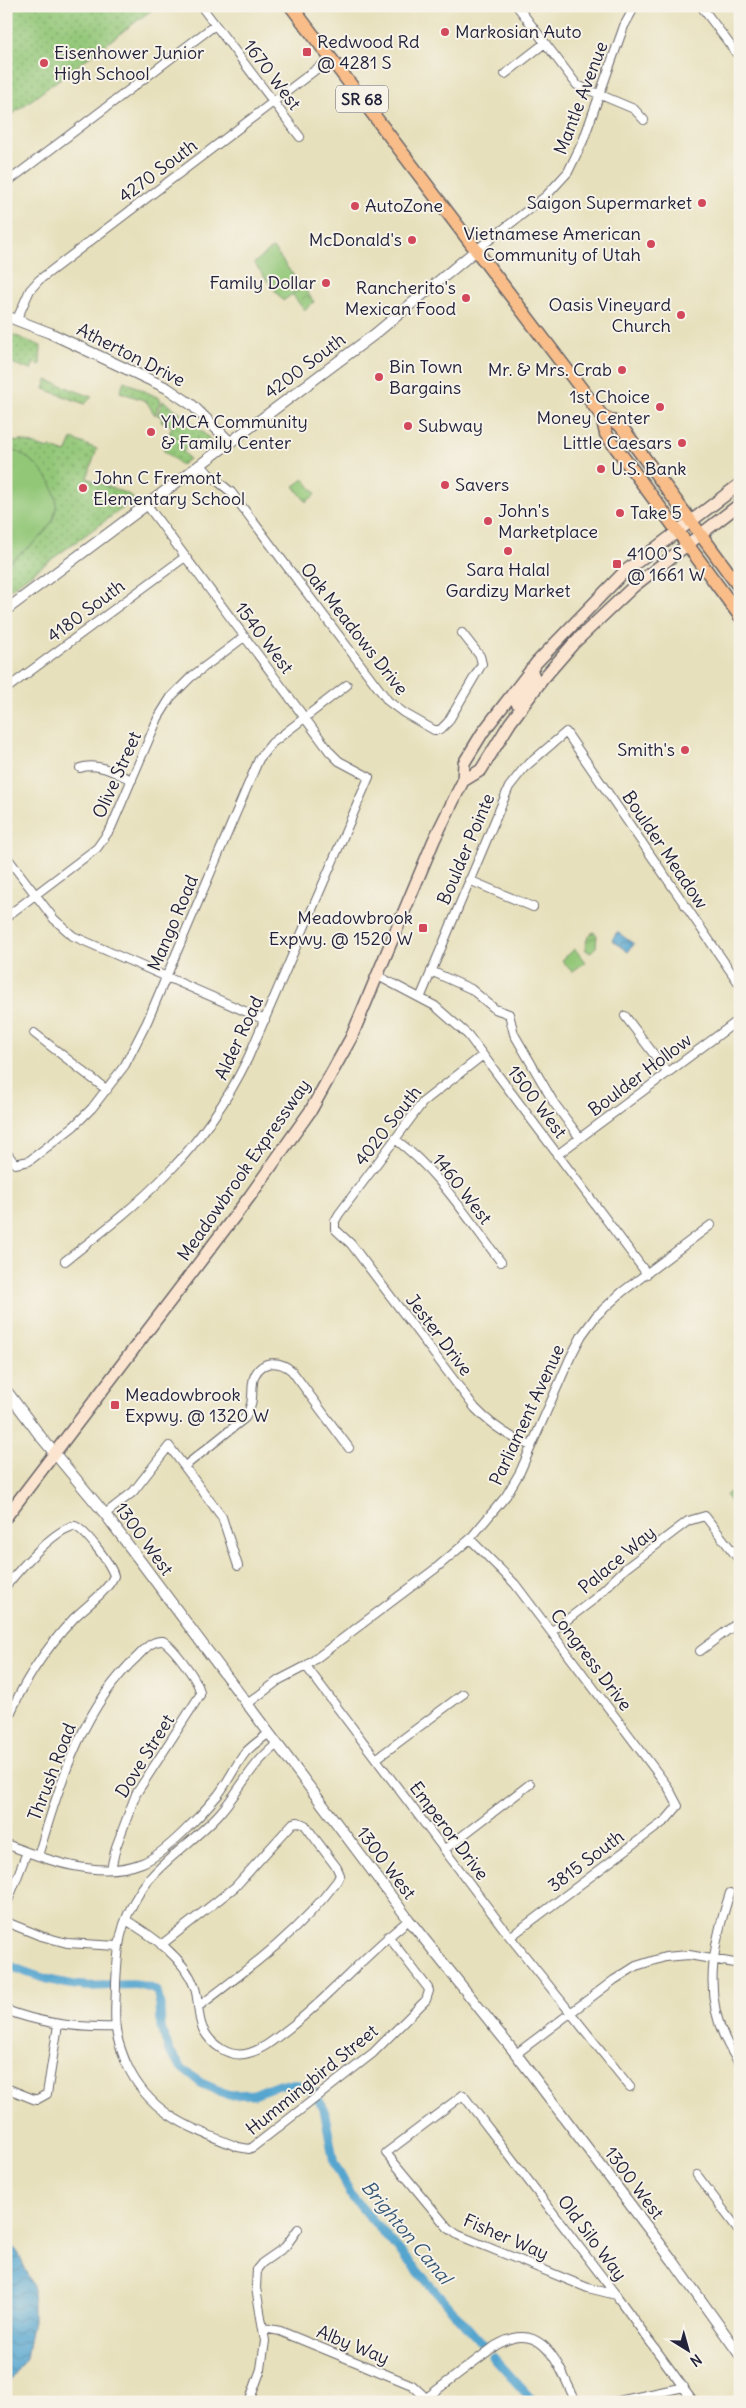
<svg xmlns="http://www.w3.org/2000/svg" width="746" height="2408" font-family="Delius,sans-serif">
	<defs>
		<pattern id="grass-dots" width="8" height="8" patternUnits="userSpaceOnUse" patternTransform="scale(1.25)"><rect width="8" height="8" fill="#93c778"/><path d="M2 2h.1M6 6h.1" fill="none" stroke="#78a164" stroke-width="1.8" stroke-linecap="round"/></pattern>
		<pattern id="park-crowns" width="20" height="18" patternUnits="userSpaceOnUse" patternTransform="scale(1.25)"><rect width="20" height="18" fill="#93c778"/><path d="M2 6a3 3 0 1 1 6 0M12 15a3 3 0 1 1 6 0" fill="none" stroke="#78a164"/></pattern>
		<pattern id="water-waves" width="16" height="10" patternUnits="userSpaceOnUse" patternTransform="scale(1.25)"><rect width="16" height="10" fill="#54a5cf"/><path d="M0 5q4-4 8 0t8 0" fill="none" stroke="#4586a9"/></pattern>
	</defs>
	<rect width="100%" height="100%" fill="#f7f3e8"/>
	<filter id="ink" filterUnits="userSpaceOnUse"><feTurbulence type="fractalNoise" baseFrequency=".02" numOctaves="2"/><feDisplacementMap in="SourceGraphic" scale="10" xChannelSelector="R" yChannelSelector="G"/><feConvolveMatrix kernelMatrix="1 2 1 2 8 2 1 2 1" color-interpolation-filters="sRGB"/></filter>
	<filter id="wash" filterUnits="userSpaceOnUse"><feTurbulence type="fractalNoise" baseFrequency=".0096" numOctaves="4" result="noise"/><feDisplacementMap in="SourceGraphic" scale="20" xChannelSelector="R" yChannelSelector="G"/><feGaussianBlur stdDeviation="1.12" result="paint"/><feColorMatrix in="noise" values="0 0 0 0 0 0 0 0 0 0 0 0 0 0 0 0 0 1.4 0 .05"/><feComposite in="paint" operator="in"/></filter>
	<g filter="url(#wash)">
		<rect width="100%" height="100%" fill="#e7e0bc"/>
		<path fill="url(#grass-dots)" stroke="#5a745a" d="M6,6H157L6,119Z
			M6,332L41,346L40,365L34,363L31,370L6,361Z
			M47,380L92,397L85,404L44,389Z
			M124,381L161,399L155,415L146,401L120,392Z
			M163,401L184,415L210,439V443L197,452L191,445L183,451L189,459L181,465L163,450L172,426L161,421L162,417L157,415Z
			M6,438L17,442L20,440L48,449L50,447L66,453L72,439L97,449L87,478L130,495L134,500L6,592Z"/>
		<path fill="url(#park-crowns)" stroke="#5a745a" d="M303,286L314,302L304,310L292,294Z
			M304,479L316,494L306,502L294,486Z
			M594,932L597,935L596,947L590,953L586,950C585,943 587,935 594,932Z
			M735,1488L740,1494V1513L726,1495Z"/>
		<path fill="#93c778" stroke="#5a745a" d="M273,248L302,287L283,301L254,263Z
			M6,447C38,458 73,495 47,529C37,543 19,554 6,564Z
			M575,949L585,962L572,972L562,960Z"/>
		<path fill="url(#water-waves)" stroke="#3b6485" d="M617,932L634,944L628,952L612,940Z
			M6,2240L17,2251L33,2285V2320L26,2358L6,2386Z"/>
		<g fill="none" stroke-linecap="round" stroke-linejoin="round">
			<path stroke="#54a5cf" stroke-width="9" d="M6,1964C31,1975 57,1984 84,1986C109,1988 133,1979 157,1991L160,2004L161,2027L169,2051L182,2068L201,2083L229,2095L254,2094L279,2084L299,2085L314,2092L324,2109L334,2163L353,2198L484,2346
				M493,2357L534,2402"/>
		</g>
	</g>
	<g filter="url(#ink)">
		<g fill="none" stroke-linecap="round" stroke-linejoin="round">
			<g stroke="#676468" stroke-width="10">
				<path id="minor" d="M201,6L300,137
					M517,6L577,85L634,109L644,120
					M701,6L740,58
					M505,74L545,43
					M6,183L215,25
					M475,251L546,196L568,172L583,141L624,26L635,6
					M17,319L30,290L39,280L331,58
					M201,465L210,475L231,492L388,701L404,713L434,730H440L448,722L482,664L480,656L462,633
					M6,689L185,557
					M80,768C98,762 115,773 132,780
					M6,856L54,919L73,936L265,1020
					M469,880L533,907
					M6,917L97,848L111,828L158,718L171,697L191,677L244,637
					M431,971L471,989L495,1009L509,1014L514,1034L554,1103L580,1138
					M378,976L435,1006L468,1035L647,1274
					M421,996L509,787L524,768L566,732L740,985
					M625,1016L668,1073
					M34,1033L107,1090
					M483,1055L423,1102L339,1214L335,1221V1229L351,1244L475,1408C491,1425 509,1437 531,1446
					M395,1139C439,1172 468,1219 501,1262
					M6,1152L15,1164L29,1161L74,1126L92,1108L125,1065L147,1022L259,759L272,743L347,685
					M557,1155L740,1019
					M65,1261C145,1199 203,1151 248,1058L369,777L339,761L330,752L147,505
					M185,1466L245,1418C257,1399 249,1389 255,1375C263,1359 281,1361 292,1371L349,1448
					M105,1514L133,1492L169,1446L222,1517L238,1566
					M470,1539L515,1584L668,1787L678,1806L666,1820L510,1937
					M6,1586C19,1570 55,1528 75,1526C86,1531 111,1564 114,1576C106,1593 87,1605 74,1618C46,1648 21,1685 6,1724
					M551,1632L593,1600L626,1568L688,1521L705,1516L740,1561
					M700,1651L740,1621
					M306,1666L510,1937L630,2087
					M246,1705L279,1680L306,1666L435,1569L470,1539L506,1496L520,1472L570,1358L582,1335L596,1316L622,1292L711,1225
					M276,1745C250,1765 241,1790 219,1814C196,1840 158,1863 141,1890C119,1924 118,1945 116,1983C116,1998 114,2014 116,2029C117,2041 122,2053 127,2065C150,2115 191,2128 238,2147L249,2149L253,2147L373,2053L426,2000L429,1991L428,1988L388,1936
					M376,1759L463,1694
					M6,1844C46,1860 99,1880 142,1863C164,1855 203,1813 218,1795C228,1782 235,1766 245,1753C251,1746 260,1740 268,1734
					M445,1849L530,1784
					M38,1856C60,1785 81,1708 138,1656C145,1649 152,1640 163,1641C173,1647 202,1684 200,1695L136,1794L116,1847L111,1869
					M730,1893C710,1953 700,2009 740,2064
					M6,1906L27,1852
					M126,1920C152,1936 184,1957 195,1988C199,2001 197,2016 203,2029C211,2045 230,2059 249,2053C264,2049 276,2038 288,2029C332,1995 365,1954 409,1920
					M6,1922L41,1936L67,1943L117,1946
					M161,1945L235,1887L293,1823L298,1822L305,1825L337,1868L340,1875L337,1881C299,1932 248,1969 198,2007
					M6,2010C42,2024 77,2028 115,2027
					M516,2054L614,1980L636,1966L665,1957L689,1955L740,1964
					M6,2088L36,2100L47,2094L58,2025
					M697,2175L740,2232
					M616,2295L588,2288L458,2235L448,2228L386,2153L463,2095L616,2295L694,2402
					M264,2328L280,2331L412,2385L426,2398
					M249,2402L261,2369L265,2341L256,2288L257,2269L262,2263L285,2247L298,2229
					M421,2402L495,2346C544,2316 559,2367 576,2402
					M614,2402L684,2387"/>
			</g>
			<g stroke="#676468" stroke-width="12">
				<path id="tertiary" d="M6,316L50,333L167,388L192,405L230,442
					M6,610L375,334L475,251
					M6,1390L41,1437L105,1514L409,1920L516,2054L673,2261L740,2355"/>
			</g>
			<g stroke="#676468" stroke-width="14">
				<path id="secondary" d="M517,703L534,677L531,669
					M463,781L481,770L510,723L542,680L574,643L634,586L740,504
					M6,1517L250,1196L311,1110L351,1038L434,840L463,781L464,763L483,732L537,662L624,572L740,484"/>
			</g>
			<g stroke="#676468" stroke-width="15">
				<path id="primary" d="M291,6L602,416L606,434L740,616
					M602,416L620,425L740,588"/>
			</g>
			<use href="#minor" stroke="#fff" stroke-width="8"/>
			<use href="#tertiary" stroke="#fff" stroke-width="10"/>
			<use href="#secondary" stroke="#fce5d0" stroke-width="11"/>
			<use href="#primary" stroke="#f8bd89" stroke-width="12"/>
		</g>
	</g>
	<g fill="#d1495b" stroke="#f7f3e8" stroke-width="2">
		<circle cx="445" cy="32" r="5"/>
		<rect x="302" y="47" width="10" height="10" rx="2.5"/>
		<circle cx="44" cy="63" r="5"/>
		<circle cx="702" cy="203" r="5"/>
		<circle cx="355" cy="206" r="5"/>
		<circle cx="412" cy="240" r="5"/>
		<circle cx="651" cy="244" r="5"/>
		<circle cx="326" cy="283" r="5"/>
		<circle cx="466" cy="298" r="5"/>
		<circle cx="681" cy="315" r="5"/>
		<circle cx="622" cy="370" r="5"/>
		<circle cx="379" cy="377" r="5"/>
		<circle cx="660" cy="407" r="5"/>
		<circle cx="408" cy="426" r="5"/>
		<circle cx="151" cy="432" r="5"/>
		<circle cx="682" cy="443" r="5"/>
		<circle cx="601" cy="469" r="5"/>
		<circle cx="445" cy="485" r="5"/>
		<circle cx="83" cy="488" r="5"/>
		<circle cx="620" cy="513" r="5"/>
		<circle cx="488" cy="521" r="5"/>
		<circle cx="508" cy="551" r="5"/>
		<rect x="612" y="559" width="10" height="10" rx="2.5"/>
		<circle cx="685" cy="750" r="5"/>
		<rect x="418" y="923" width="10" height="10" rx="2.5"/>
		<rect x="110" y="1400" width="10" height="10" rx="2.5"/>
	</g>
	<g text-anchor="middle" stroke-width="4" stroke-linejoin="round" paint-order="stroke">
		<rect fill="#f7f3e8" stroke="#62616f" stroke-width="1" x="336" y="85.5" width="52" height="27" rx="4"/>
		<g font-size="16" font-weight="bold" fill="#22223b">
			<text x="362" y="105">SR 68</text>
		</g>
		<g font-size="18" fill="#22223b" stroke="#f7f3e8" text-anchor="start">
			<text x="455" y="38">Markosian Auto</text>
			<text x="317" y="48">Redwood Rd<tspan x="317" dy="21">@ 4281 S</tspan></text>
			<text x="54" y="59">Eisenhower Junior<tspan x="54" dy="21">High School</tspan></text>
			<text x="692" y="209" text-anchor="end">Saigon Supermarket</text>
			<text x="365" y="212">AutoZone</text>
			<text x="641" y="240" text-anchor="end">Vietnamese American<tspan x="641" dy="21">Community of Utah</tspan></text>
			<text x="402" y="246" text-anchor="end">McDonald's</text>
			<text x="316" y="289" text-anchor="end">Family Dollar</text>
			<text x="456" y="294" text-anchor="end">Rancherito's<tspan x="456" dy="21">Mexican Food</tspan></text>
			<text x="671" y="311" text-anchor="end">Oasis Vineyard<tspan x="671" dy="21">Church</tspan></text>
			<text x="389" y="373">Bin Town<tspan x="389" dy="21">Bargains</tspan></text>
			<text x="612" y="376" text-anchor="end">Mr. &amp; Mrs. Crab</text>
			<text x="650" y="403" text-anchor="end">1st Choice<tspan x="650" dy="21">Money Center</tspan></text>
			<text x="161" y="428">YMCA Community<tspan x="161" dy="21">&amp; Family Center</tspan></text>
			<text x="418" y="432">Subway</text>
			<text x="672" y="449" text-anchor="end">Little Caesars</text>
			<text x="611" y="475">U.S. Bank</text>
			<text x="93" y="484">John C Fremont<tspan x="93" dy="21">Elementary School</tspan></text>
			<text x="455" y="491">Savers</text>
			<text x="498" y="517">John's<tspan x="498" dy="21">Marketplace</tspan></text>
			<text x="630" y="519">Take 5</text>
			<text x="627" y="560">4100 S<tspan x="627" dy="21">@ 1661 W</tspan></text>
			<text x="508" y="576" text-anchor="middle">Sara Halal<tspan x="508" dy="21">Gardizy Market</tspan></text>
			<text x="675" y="756" text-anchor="end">Smith's</text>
			<text x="413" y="924" text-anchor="end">Meadowbrook<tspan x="413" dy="21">Expwy. @ 1520 W</tspan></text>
			<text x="125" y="1401">Meadowbrook<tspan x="125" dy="21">Expwy. @ 1320 W</tspan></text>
		</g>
		<g font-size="18" fill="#22223b" stroke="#f7f3e8">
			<text transform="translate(272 75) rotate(53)" y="6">1670 West</text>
			<text transform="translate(581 98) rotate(-69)" y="6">Mantle Avenue</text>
			<text transform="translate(158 171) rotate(-37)" y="6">4270 South</text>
			<text transform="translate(131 355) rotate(27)" y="6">Atherton Drive</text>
			<text transform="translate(305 366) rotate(-37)" y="6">4200 South</text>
			<text transform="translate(86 611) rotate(-37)" y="6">4180 South</text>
			<text transform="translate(354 629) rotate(52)" y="6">Oak Meadows Drive</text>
			<text transform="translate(264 638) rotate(53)" y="6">1540 West</text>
			<text transform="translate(117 775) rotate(-66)" y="6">Olive Street</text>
			<text transform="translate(466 849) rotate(-67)" y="6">Boulder Pointe</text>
			<text transform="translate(665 850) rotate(56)" y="6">Boulder Meadow</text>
			<text transform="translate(173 923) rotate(-67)" y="6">Mango Road</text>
			<text transform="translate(239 1038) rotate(-65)" y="6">Alder Road</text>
			<text transform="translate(640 1075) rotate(-37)" y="6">Boulder Hollow</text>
			<text transform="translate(537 1102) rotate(53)" y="6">1500 West</text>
			<text transform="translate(388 1126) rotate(-52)" y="6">4020 South</text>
			<text transform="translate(244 1170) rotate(-55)" y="6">Meadowbrook Expressway</text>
			<text transform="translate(462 1189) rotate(52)" y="6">1460 West</text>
			<text transform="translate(439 1335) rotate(53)" y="6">Jester Drive</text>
			<text transform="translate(527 1415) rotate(-65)" y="6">Parliament Avenue</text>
			<text transform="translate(144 1539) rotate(54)" y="6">1300 West</text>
			<text transform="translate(617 1560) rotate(-40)" y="6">Palace Way</text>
			<text transform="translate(591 1660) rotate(53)" y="6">Congress Drive</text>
			<text transform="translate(145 1756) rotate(-58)" y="6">Dove Street</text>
			<text transform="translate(52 1772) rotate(-69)" y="6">Thrush Road</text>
			<text transform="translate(449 1831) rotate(53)" y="6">Emperor Drive</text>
			<text transform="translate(586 1861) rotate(-37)" y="6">3815 South</text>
			<text transform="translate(386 1863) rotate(53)" y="6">1300 West</text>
			<text transform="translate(312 2080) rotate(-39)" y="6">Hummingbird Street</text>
			<text transform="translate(634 2183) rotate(53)" y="6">1300 West</text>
			<text transform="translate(506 2237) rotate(23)" y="6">Fisher Way</text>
			<text transform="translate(592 2238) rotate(53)" y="6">Old Silo Way</text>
			<text transform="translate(353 2345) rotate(22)" y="6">Alby Way</text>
		</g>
		<g font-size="19" font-style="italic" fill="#365676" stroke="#f7f3e8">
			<text transform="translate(407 2232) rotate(50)" y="7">Brighton Canal</text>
		</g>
	</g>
	<rect width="746" height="2408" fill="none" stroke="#f7f3e8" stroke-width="25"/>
	<g transform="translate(688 2350) rotate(143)" stroke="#f7f3e8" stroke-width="4" paint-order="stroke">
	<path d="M0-4L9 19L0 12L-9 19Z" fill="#22223b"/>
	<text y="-8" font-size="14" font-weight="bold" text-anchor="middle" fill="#22223b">N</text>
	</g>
</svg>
